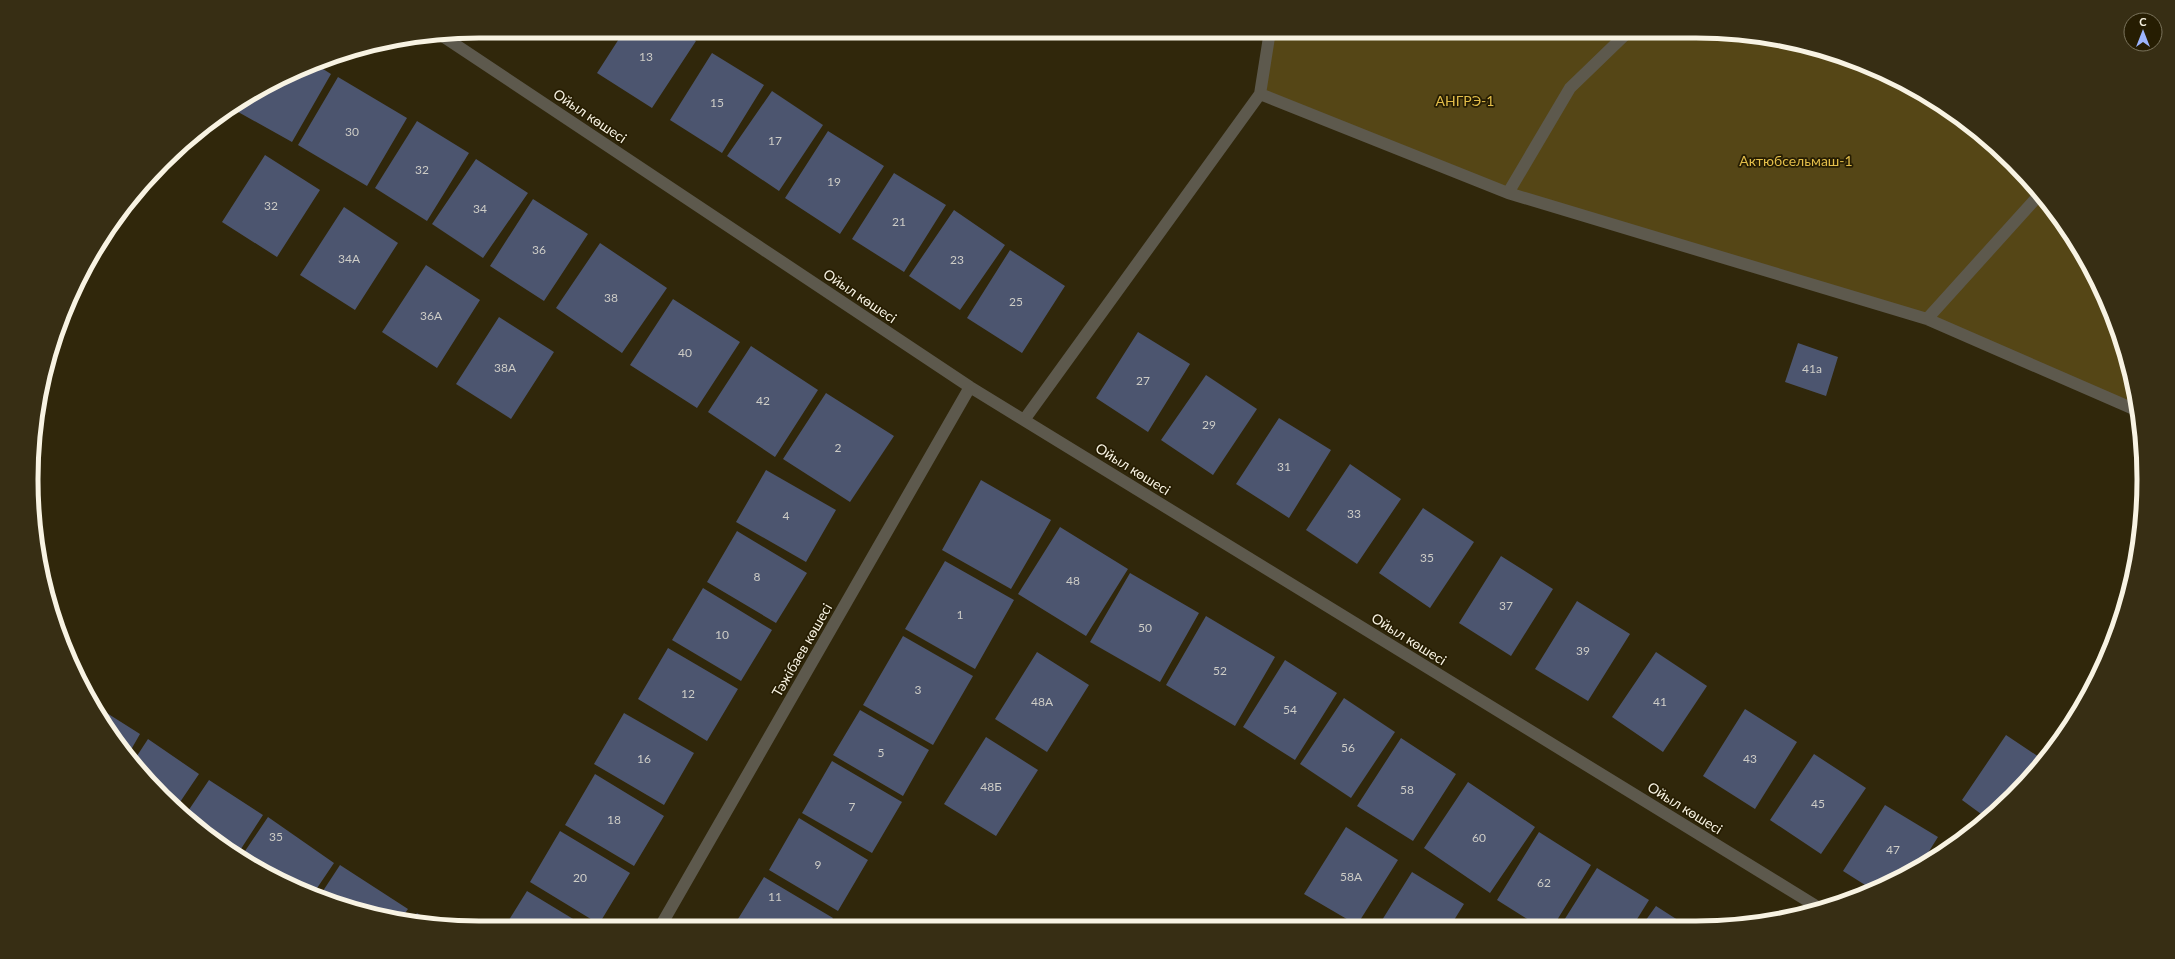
<svg xmlns="http://www.w3.org/2000/svg" width="2175" height="959" font-family="Lato,sans-serif">
	<rect width="100%" height="100%" fill="#30270b"/>
	<path fill="#554616" d="M1270,31H1696L1783,40L1840,55L1920,91L1991,142L2051,207L2098,281L2129,364L2137,411L1902,311L1508,193L1260,94Z"/>
	<path fill="#4c556f" d="M624,31H681L696,41L652,108L597,73Z
		M712,53L764,85L722,153L670,120Z
		M315,64L331,74L292,142L231,108L255,91Z
		M338,77L407,118L367,186L298,145Z
		M772,91L823,125L779,191L727,156Z
		M417,121L469,153L427,221L375,188Z
		M828,131L884,166L840,234L785,198Z
		M265,155L320,190L277,257L222,222Z
		M476,159L528,193L483,258L432,224Z
		M894,173L946,205L904,272L852,239Z
		M533,199L588,234L544,301L490,266Z
		M344,207L398,243L355,310L300,275Z
		M954,210L1005,245L960,310L909,276Z
		M600,243L667,288L622,353L556,308Z
		M1010,250L1065,286L1022,353L967,318Z
		M426,265L480,300L437,368L382,332Z
		M673,299L740,342L697,408L630,365Z
		M499,317L554,352L511,419L456,384Z
		M1138,332L1190,364L1148,432L1096,398Z
		M1798,343L1838,357L1826,396L1785,382Z
		M751,346L818,390L775,457L708,412Z
		M1206,375L1257,409L1213,475L1161,440Z
		M826,393L894,436L850,502L783,459Z
		M1279,418L1331,450L1289,518L1236,484Z
		M1350,464L1401,499L1357,564L1306,530Z
		M766,470L836,510L806,562L736,522Z
		M981,480L1051,520L1011,589L942,550Z
		M1423,508L1474,542L1430,608L1379,573Z
		M1060,527L1128,569L1086,636L1018,594Z
		M737,531L807,573L776,623L707,582Z
		M1501,556L1553,589L1511,656L1459,623Z
		M945,561L1014,600L975,669L905,629Z
		M1130,573L1199,613L1160,682L1090,642Z
		M703,588L772,630L741,681L672,640Z
		M1577,601L1630,634L1588,701L1535,669Z
		M1206,616L1275,657L1235,726L1166,685Z
		M903,636L973,676L933,745L863,705Z
		M668,648L738,689L707,741L638,699Z
		M1037,652L1089,685L1047,752L995,719Z
		M1656,652L1707,686L1663,752L1612,717Z
		M1285,660L1337,693L1295,760L1243,727Z
		M1344,698L1395,732L1351,798L1300,764Z
		M91,703L140,734L128,755L91,704Z
		M1745,709L1797,742L1755,809L1703,776Z
		M860,710L929,750L903,796L833,755Z
		M624,713L694,753L664,805L594,764Z
		M2006,735L2042,759L1988,819L1962,800Z
		M986,737L1038,770L996,836L944,804Z
		M1401,738L1456,774L1413,841L1357,806Z
		M148,739L199,774L176,808L142,775L133,762Z
		M1814,754L1866,788L1821,854L1770,820Z
		M832,761L902,802L872,853L802,813Z
		M595,774L664,816L634,866L565,825Z
		M209,780L263,815L237,855L184,817Z
		M1468,782L1535,827L1490,893L1424,848Z
		M1885,805L1938,837L1921,864L1894,882L1873,890L1843,871Z
		M268,817L334,863L313,894L255,868L241,857Z
		M799,818L868,860L838,911L769,870Z
		M1346,827L1398,860L1357,925L1304,894Z
		M560,831L630,873L599,924L530,882Z
		M1539,832L1591,865L1554,925H1537L1497,900Z
		M340,865L408,909L400,920L335,904L319,897Z
		M1597,868L1649,900L1634,924L1561,925Z
		M1412,872L1464,904L1451,925H1379Z
		M764,877L833,918L828,927H733Z
		M527,891L588,928H504Z
		M1656,906L1684,924H1643Z
		M417,913L433,923L411,921Z"/>
	<g fill="none" stroke-linecap="round" stroke-linejoin="round">
		<path stroke="#5d594d" stroke-width="12" d="M1270,31L1260,94L1508,193L1570,88L1629,31
			M441,35L970,387L1821,909
			M1508,193L1927,319L2136,410
			M1927,319L2040,194
			M1024,420L1260,94
			M660,927L970,387"/>
	</g>
	<g text-anchor="middle" stroke-width="3.5" stroke-linejoin="round" paint-order="stroke">
		<g font-size="12" fill="#cdccc6">
			<text x="646" y="61">13</text>
			<text x="717" y="107">15</text>
			<text x="352" y="136">30</text>
			<text x="775" y="145">17</text>
			<text x="422" y="174">32</text>
			<text x="834" y="186">19</text>
			<text x="271" y="210">32</text>
			<text x="480" y="213">34</text>
			<text x="899" y="226">21</text>
			<text x="539" y="254">36</text>
			<text x="349" y="263">34А</text>
			<text x="957" y="264">23</text>
			<text x="611" y="302">38</text>
			<text x="1016" y="306">25</text>
			<text x="431" y="320">36А</text>
			<text x="685" y="357">40</text>
			<text x="505" y="372">38А</text>
			<text x="1812" y="373">41а</text>
			<text x="1143" y="385">27</text>
			<text x="763" y="405">42</text>
			<text x="1209" y="429">29</text>
			<text x="838" y="452">2</text>
			<text x="1284" y="471">31</text>
			<text x="1354" y="518">33</text>
			<text x="786" y="520">4</text>
			<text x="1427" y="562">35</text>
			<text x="757" y="581">8</text>
			<text x="1073" y="585">48</text>
			<text x="1506" y="610">37</text>
			<text x="960" y="619">1</text>
			<text x="1145" y="632">50</text>
			<text x="722" y="639">10</text>
			<text x="1583" y="655">39</text>
			<text x="1220" y="675">52</text>
			<text x="918" y="694">3</text>
			<text x="688" y="698">12</text>
			<text x="1042" y="706">48А</text>
			<text x="1660" y="706">41</text>
			<text x="1290" y="714">54</text>
			<text x="1348" y="752">56</text>
			<text x="881" y="757">5</text>
			<text x="644" y="763">16</text>
			<text x="1750" y="763">43</text>
			<text x="991" y="791">48Б</text>
			<text x="1407" y="794">58</text>
			<text x="1818" y="808">45</text>
			<text x="852" y="811">7</text>
			<text x="614" y="824">18</text>
			<text x="276" y="841">35</text>
			<text x="1479" y="842">60</text>
			<text x="1893" y="854">47</text>
			<text x="818" y="869">9</text>
			<text x="1351" y="881">58А</text>
			<text x="580" y="882">20</text>
			<text x="1544" y="887">62</text>
			<text x="775" y="901">11</text>
		</g>
		<g font-size="14" fill="#e3be4a" stroke="#261d02">
			<text x="1465" y="106">АНГРЭ-1</text>
			<text x="1796" y="166">Актюбсельмаш-1</text>
		</g>
		<g font-size="14" fill="#f8f3e3" stroke="#261d02">
			<text transform="translate(590 116) rotate(34)" y="5">Ойыл көшесі</text>
			<text transform="translate(860 296) rotate(34)" y="5">Ойыл көшесі</text>
			<text transform="translate(1133 469) rotate(32)" y="5">Ойыл көшесі</text>
			<text transform="translate(1409 639) rotate(32)" y="5">Ойыл көшесі</text>
			<text transform="translate(802 650) rotate(-60)" y="5">Тәжібаев көшесі</text>
			<text transform="translate(1685 808) rotate(32)" y="5">Ойыл көшесі</text>
		</g>
	</g>
	<path d="M0 0H2175V959H0ZM479 38H1696A441 441 0 0 1 2137 479V480A441 441 0 0 1 1696 921H479A441 441 0 0 1 38 480V479A441 441 0 0 1 479 38Z" fill="#372e14" fill-rule="evenodd"/>
	<path fill="none" stroke="#f8f3e3" stroke-width="5" d="M479 38H1696A441 441 0 0 1 2137 479V480A441 441 0 0 1 1696 921H479A441 441 0 0 1 38 480V479A441 441 0 0 1 479 38Z"/>
	<g transform="translate(2143 32)"><circle r="19" fill="#261d02" stroke="#7a735c"/>
	<path d="M0-3L7 15L0 10L-7 15Z" fill="#9cb4fd"/>
	<text y="-6" font-size="11" font-weight="bold" text-anchor="middle" fill="#f8f3e3">С</text>
	</g>
</svg>
